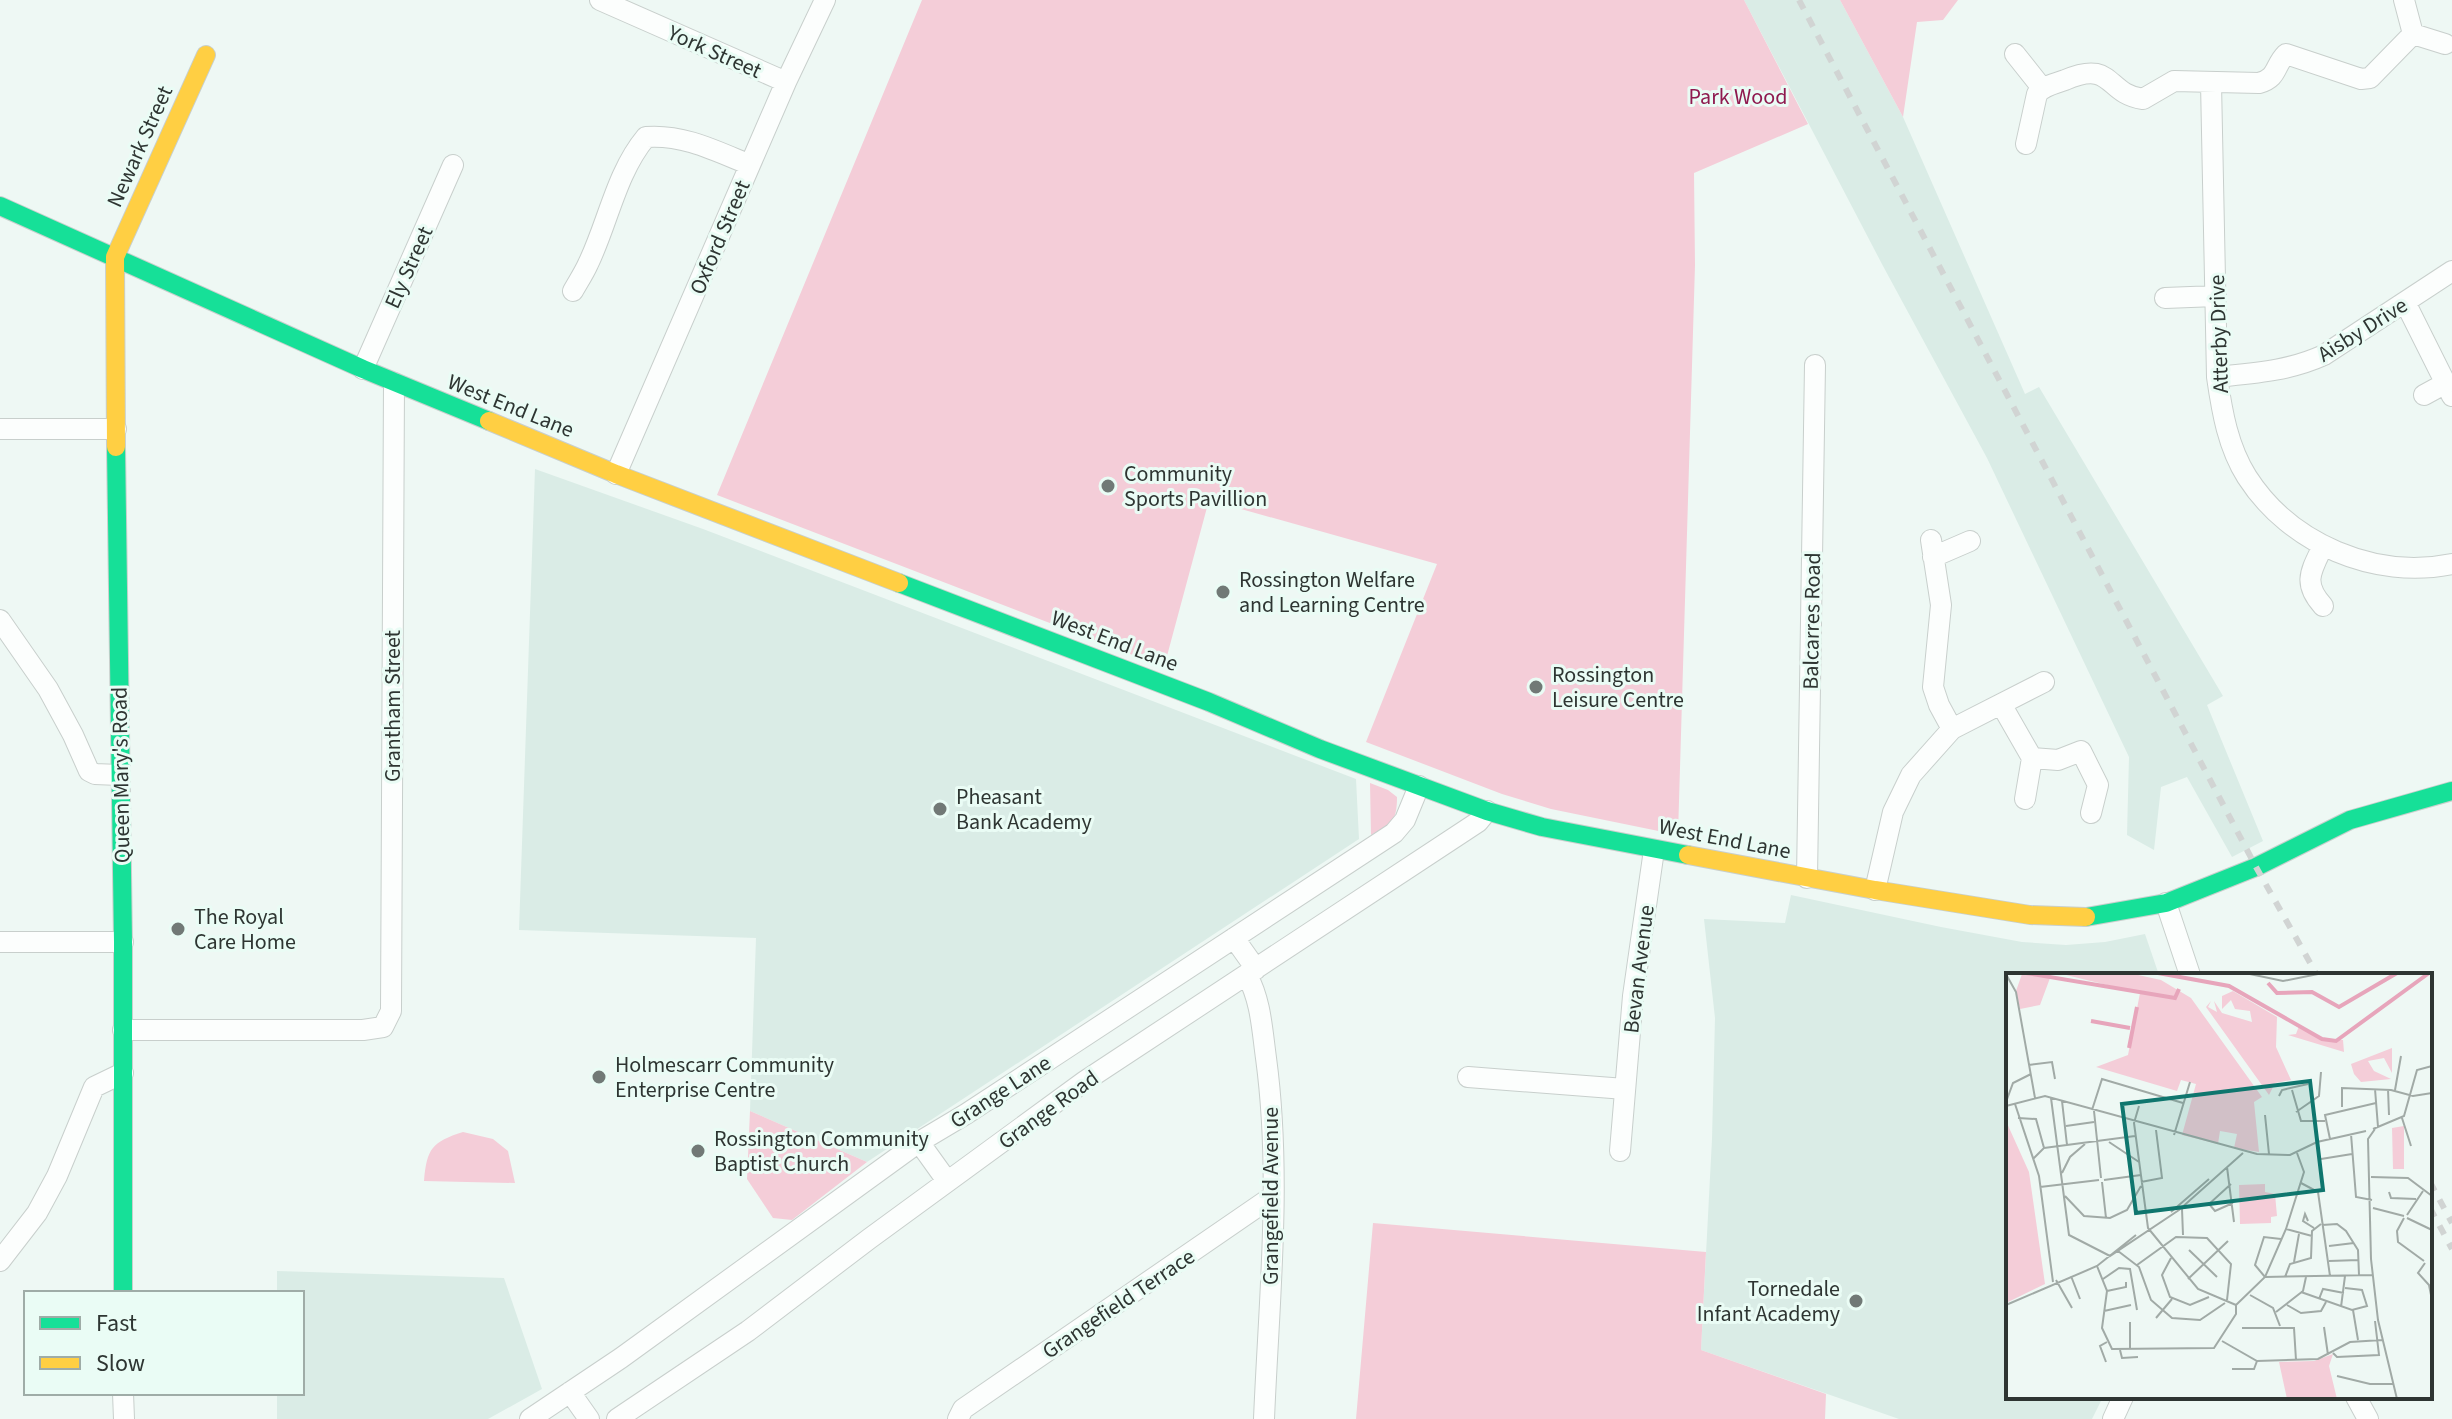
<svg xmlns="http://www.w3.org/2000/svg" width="2452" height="1419" font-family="'Source Sans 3',sans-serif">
	<rect width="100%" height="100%" fill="#eef8f4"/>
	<path fill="#daece6" d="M1744,0H1840L1903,117L2025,394L2039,387L2223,696L2207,705L2263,841L2232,857L2187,777L2161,787L2154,850L2127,835L2129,757L1987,458L1883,266Z
		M535,469L703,529L1356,779L1359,839L867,1162L750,1111L756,938L519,930Z
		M1791,895L1941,927L2022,942L2066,945L2105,942L2145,934L2159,975H2008V1397H2103L2092,1419H1899L1701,1350L1712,1139L1715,1018L1704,919L1785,923Z
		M277,1271L504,1278L542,1389L488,1419H277V1393H302V1293H277Z"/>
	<path fill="#f4cdd8" d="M922,0H1744L1808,124L1694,173L1695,265L1678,835L1551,809L1502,794L1366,742L1437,564L1209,500L1164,667L717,495Z
		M1840,0H1958L1943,20L1917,22L1903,117Z
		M1370,783L1388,790L1397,797C1397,822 1391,824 1371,835Z
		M750,1111L867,1162L792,1220L773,1218L747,1179Z
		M463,1132L493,1139L508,1151L515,1183L424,1181C427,1148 432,1142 463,1132Z
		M1373,1223L1706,1252L1701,1350L1826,1394L1825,1419H1356Z"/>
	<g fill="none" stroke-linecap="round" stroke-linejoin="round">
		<g stroke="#c8cfcc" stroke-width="22">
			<path id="street" d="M600,0L786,82
				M2404,0L2413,34L2445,44
				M2015,54L2042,88
				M2211,83L2217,377C2222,412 2228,447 2247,477C2290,544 2375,580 2452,564
				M2026,144L2037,94C2044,85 2055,84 2065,80C2114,59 2105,94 2143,99L2174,81L2259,83C2278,78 2274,66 2286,54L2361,79L2370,78L2413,34
				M573,291C578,282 584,273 588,264C608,223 616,173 646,137C683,134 716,151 750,165
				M2165,298L2216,296
				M2405,302L2452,396
				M363,369L453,165
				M2217,377C2255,373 2289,371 2324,355L2452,271
				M2424,395L2446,383
				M0,429H116
				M616,474L786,82L825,0
				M1931,540L1941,605L1933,687L1939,705L1952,729
				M2323,546C2311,571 2302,583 2323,606
				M1933,557L1970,541
				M0,620L48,689L73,735L89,771L95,774L119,775
				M2001,704L2032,758
				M2025,799L2032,758L2058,760L2081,751L2098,785L2091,813
				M1807,878L1815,365
				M1875,890L1893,812L1911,775L1952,729L2044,682
				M2166,903L2190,975
				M1234,938L1256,969
				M0,942H123
				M1247,975C1261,1001 1262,1029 1266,1058C1282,1177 1269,1299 1264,1419
				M123,1030H363L383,1027L391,1011L394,383
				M1468,1077L1625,1089
				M919,1142L947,1181
				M1620,1151L1633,996L1654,850
				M0,1261L37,1213L57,1176L94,1087L123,1073
				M570,1392L589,1419
				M123,1393L124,1419
				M2356,1397L2368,1419
				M530,1419L621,1358L919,1142L966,1114L1394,833L1405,820L1419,786
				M617,1419L748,1331L869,1239L1085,1081L1478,822L1487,811
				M958,1419L963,1409L1273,1196
				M2113,1419L2123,1397"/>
		</g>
		<g stroke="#c8cfcc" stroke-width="20">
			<path id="fast" d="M0,206L363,369L489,421
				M116,447L123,942V1293
				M899,583L1209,702L1320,749L1487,811L1542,827L1688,855
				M2086,917L2166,903L2256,867L2350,820L2452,791"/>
		</g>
		<g stroke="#c8cfcc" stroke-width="20">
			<path id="slow" d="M489,421L616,474L899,583
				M116,447L115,257L206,55
				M1688,855L1875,890L2030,915L2086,917"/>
		</g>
		<use href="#street" stroke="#fcfefd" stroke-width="20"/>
		<use href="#fast" stroke="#16e098" stroke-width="18"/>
		<use href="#slow" stroke="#ffcf43" stroke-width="18"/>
		<path stroke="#d1d4d3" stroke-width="6" stroke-dasharray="10 10" stroke-linecap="butt" d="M1799,0L2256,867L2317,975
			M2430,1182L2452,1223
			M2430,1208L2452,1249"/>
	</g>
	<g fill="#717976" stroke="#eafcf5" stroke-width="3">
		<circle cx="1108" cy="486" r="8"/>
		<circle cx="1223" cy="592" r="8"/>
		<circle cx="1536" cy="687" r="8"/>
		<circle cx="940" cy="809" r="8"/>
		<circle cx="178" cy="929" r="8"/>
		<circle cx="599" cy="1077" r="8"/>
		<circle cx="698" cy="1151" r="8"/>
		<circle cx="1856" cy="1301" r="8"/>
	</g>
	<g text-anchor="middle" stroke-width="6" stroke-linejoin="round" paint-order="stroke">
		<g font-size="22" fill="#2e3532" stroke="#eafcf5">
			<text transform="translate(715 51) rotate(24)" y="8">York Street</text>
			<text transform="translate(139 146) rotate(-66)" y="8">Newark Street</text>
			<text transform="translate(719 237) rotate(-67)" y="8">Oxford Street</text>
			<text transform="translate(408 267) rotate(-66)" y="8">Ely Street</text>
			<text transform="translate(2362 329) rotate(-32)" y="8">Aisby Drive</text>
			<text transform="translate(2218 334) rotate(-92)" y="8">Atterby Drive</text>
			<text transform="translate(511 405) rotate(22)" y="8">West End Lane</text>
			<text transform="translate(1811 621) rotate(-89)" y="8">Balcarres Road</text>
			<text transform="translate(1115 640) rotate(21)" y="8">West End Lane</text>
			<text transform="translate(392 706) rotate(-90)" y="8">Grantham Street</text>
			<text transform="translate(120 775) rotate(-91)" y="8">Queen Mary's Road</text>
			<text transform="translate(1725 838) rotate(11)" y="8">West End Lane</text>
			<text transform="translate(1638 969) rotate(-83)" y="8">Bevan Avenue</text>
			<text transform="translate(1000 1091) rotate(-33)" y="8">Grange Lane</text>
			<text transform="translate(1048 1109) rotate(-36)" y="8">Grange Road</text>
			<text transform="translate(1270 1196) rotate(-90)" y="8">Grangefield Avenue</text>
			<text transform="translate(1118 1303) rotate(-34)" y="8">Grangefield Terrace</text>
		</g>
		<g font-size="22" fill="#8f1a4f" stroke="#eafcf5">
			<text x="1738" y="104">Park Wood</text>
		</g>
		<g font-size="22" fill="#2e3532" stroke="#eafcf5" text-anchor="start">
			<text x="1124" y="481">Community<tspan x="1124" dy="25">Sports Pavillion</tspan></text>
			<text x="1239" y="587">Rossington Welfare<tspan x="1239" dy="25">and Learning Centre</tspan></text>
			<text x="1552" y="682">Rossington<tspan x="1552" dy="25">Leisure Centre</tspan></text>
			<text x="956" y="804">Pheasant<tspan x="956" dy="25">Bank Academy</tspan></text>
			<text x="194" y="924">The Royal<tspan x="194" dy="25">Care Home</tspan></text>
			<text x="615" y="1072">Holmescarr Community<tspan x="615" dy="25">Enterprise Centre</tspan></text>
			<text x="714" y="1146">Rossington Community<tspan x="714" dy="25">Baptist Church</tspan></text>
			<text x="1840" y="1296" text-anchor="end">Tornedale<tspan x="1840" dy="25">Infant Academy</tspan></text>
		</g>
	</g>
	<g transform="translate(2006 973)">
		<rect width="426" height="426" fill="#eef8f4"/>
		<path d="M52,0H123L155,7L185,25L256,124L248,129L253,179L228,175L231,161L214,158L212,171L176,162L190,111L175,107L171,118L90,94L122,82L134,20ZM16,1L44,5L34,32L14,36L10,18ZM227,18L271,44L270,74L285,107L269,110L263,122L200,34L205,28L202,34L211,39L208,28L216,40L246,49L244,38L229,36L225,27L216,36V23ZM293,53L317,67H337L338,79L282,62L290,61ZM386,75V100L378,85L362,88L368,98L385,106L355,109L348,101L345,91ZM0,148L23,199L39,311L0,330ZM398,153V196H387L386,155ZM259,211V219L269,221L271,243L265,244V250L234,251L233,212ZM327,381L323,393L331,426H281L273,389L308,388Z" fill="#f4cdd8"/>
		<path fill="none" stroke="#e7a5bb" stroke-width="4" d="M20,0L169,25L173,16M152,0L223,13L316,66L330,68L423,0M262,10L271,20L306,19L333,34L391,0M85,48L124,55M123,75L131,34"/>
		<path fill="none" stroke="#a1aaa6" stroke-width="2" d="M239,0L277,8L317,0M1,3L10,19L29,125M23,92L46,89L49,106M369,116L372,154M382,116L383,142M286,117L295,148H319M389,117L395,83M273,123L276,117L302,111M45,125L63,262L104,283L173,237L237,180M56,128L61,172M0,129L7,110L25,101M9,131L33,203L47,309M0,133L39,123L251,181L284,182L311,169L360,158M133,133L128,150L142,255L192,316L230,332M336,134V115L385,117L407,123L426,120M86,137L96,106L177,130M88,138L95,205M290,139L313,123L315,99M259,142L263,181M12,145L30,146L38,175L27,186M396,145L405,173M60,153L88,149M367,156L398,143L411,97L426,93M369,156L362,166L365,286L372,347L391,426M345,161L350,224L366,227M168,162L184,109M324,166L319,142L370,130M103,169L133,189M38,175L129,163M315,186L346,181M221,194L228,249M56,200L64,184L79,171M365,204L402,205L426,223M98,207L135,202M96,209L100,245M135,209L156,205L150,157M295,210L312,219L324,303M225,211L203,231L209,238L227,230M34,214L93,207M383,219L385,225L410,226M59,223L78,243L104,245L121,237L135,213M367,235L398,243M176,236L177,262M165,239L203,206M401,242L417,218M398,245L391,258L392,269L418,288M401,245L426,257M302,248L299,241L297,248L308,255M316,252L331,251L340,258L352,277L353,302M280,256L306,263M323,273L348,270M183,277L211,304M112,278L133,294L145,327L166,345L194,347L219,330M165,285L156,302L164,324L184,332L203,324M323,288L353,287M288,289L293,261M419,290L412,300L423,312L426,327M131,292L170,264L201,265L225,291L221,327M91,293L101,318L96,355L106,376L208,375L230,341V332M65,303L74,326M259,304L367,302M259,304L249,292L258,264L275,266M279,304L284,291L305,285L306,258L315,251M97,306L113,295L124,296L131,337M182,306L222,268M50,307L66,335M101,318L120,314V309M295,319L346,337L361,333L356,317L339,315M244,322L267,335L274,353M313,326L317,316L338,320M0,332L91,293L130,262M230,332L259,304L280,256L298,199L291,180M281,332L295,340L315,338L320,329M335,334L339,303M347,337L352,367M98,338L125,332M270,339L297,318L300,304M150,345L166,326M318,354L322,382M236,355H288L290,387M216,368L251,388L312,386L344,369L376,367M124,376V349M114,377L116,385L132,384M327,380L331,384L373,382L369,348M100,389L94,373L101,369M226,396H248L251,388M331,403L364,411H388"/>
		<path fill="#0f766e" fill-opacity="0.15" stroke="#0f766e" stroke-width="4" d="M304,108L317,217L130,240L116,131Z"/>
		<rect width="426" height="426" fill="none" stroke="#2e3532" stroke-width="4"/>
	</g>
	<rect x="24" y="1291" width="280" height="104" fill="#eafcf5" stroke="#9faca7" stroke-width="2"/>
	<rect x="40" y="1317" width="40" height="12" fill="#16e098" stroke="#9faca7" stroke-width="2"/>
	<text x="96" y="1331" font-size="24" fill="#2e3532">Fast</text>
	<rect x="40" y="1357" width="40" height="12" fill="#ffcf43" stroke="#9faca7" stroke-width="2"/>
	<text x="96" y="1371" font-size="24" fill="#2e3532">Slow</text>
</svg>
